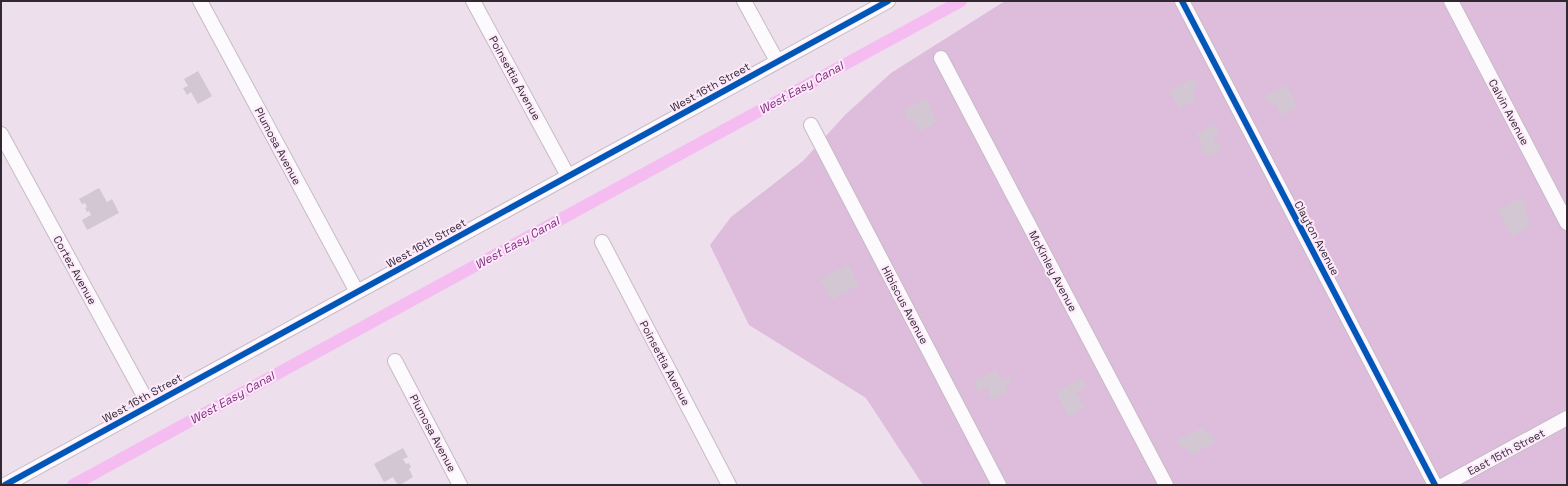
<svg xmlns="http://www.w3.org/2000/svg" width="1568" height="486" font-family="'Space Grotesk',sans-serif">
	<rect width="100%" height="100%" fill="#eddfec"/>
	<path fill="#debcdc" d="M1005,1H1567V485H923L866,398L749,325L710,245L731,217L803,161L845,115L891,73Z"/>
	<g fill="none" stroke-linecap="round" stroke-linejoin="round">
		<path stroke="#f5bcf1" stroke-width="12" d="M73,485L961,1"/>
	</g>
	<path fill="#d2c7d2" d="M198,71L212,96L198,104L191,92L187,95L183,88L188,86L184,79Z
		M1193,78L1198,87L1194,89L1196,93L1193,95L1196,100L1179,109L1169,91Z
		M1286,85L1298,107L1282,115L1275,103L1270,105L1265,96Z
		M926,98L937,122L920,132L914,120L909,123L903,111Z
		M1215,124L1220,134L1213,137L1216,143L1219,141L1220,144L1218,145L1221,151L1208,157L1205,152L1202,154L1199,148L1203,147L1196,134Z
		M99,188L107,202L112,199L119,213L87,230L82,220L91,215L89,211L87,212L85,208L87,207L85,203L82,204L79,199Z
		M1522,197L1527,206L1524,207L1528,215L1526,217L1531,226L1512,237L1498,210Z
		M848,264L859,285L831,300L820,279Z
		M996,370L1001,380L1008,376L1011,383L1005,386L1008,392L992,400L987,391L990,390L988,387L979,392L973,382Z
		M1081,378L1086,388L1075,393L1077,396L1079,395L1081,399L1079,400L1081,403H1084L1085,408L1069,417L1056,391Z
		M1202,427L1205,433L1209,431L1215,443L1191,455L1186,447L1182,449L1177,440Z
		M403,448L408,457L403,459L406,464L409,463L411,467L409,469L413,477L400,485H398L393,477L384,482L374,464Z"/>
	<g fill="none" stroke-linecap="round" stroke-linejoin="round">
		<g stroke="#c6bbc5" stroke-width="16">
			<path id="minor" d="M200,1L357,292
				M473,1L568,176
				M744,1L777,61
				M1182,1L1435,485
				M1451,1L1567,223
				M941,58L1166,485
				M811,125L999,485
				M1,134L149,405
				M602,242L729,485
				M395,361L460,485
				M5,485L888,1
				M1444,485L1567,418"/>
		</g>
		<use href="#minor" stroke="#fcfafc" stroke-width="14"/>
		<g stroke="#fde9fb" stroke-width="8">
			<path id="cycleway" d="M1182,1L1435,485
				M5,485L888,1"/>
		</g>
		<use href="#cycleway" stroke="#0057b8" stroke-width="6"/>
	</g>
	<g text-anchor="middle" stroke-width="4" stroke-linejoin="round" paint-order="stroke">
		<g font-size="11" fill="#312831" stroke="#fde9fb">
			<text transform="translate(515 78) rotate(61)" y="4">Poinsettia Avenue</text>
			<text transform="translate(710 87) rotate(-29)" y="4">West 16th Street</text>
			<text transform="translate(1509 112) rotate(62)" y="4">Calvin Avenue</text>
			<text transform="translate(278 146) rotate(62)" y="4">Plumosa Avenue</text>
			<text transform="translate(1317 238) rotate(62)" y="4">Clayton Avenue</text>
			<text transform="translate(426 243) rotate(-29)" y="4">West 16th Street</text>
			<text transform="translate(75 270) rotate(61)" y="4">Cortez Avenue</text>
			<text transform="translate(1053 271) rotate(62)" y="4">McKinley Avenue</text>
			<text transform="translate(905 305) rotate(62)" y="4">Hibiscus Avenue</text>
			<text transform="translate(665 363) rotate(62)" y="4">Poinsettia Avenue</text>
			<text transform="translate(142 398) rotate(-29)" y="4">West 16th Street</text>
			<text transform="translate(433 433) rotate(62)" y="4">Plumosa Avenue</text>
			<text transform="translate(1506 452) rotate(-28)" y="4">East 15th Street</text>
		</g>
		<g font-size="12" font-style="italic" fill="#7f2a7d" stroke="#fde9fb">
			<text transform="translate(801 88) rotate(-29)" y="4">West Easy Canal</text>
			<text transform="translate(517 243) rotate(-29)" y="4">West Easy Canal</text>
			<text transform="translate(232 398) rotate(-29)" y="4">West Easy Canal</text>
		</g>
	</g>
	<rect width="1568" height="486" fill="none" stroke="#312831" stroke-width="4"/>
</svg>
